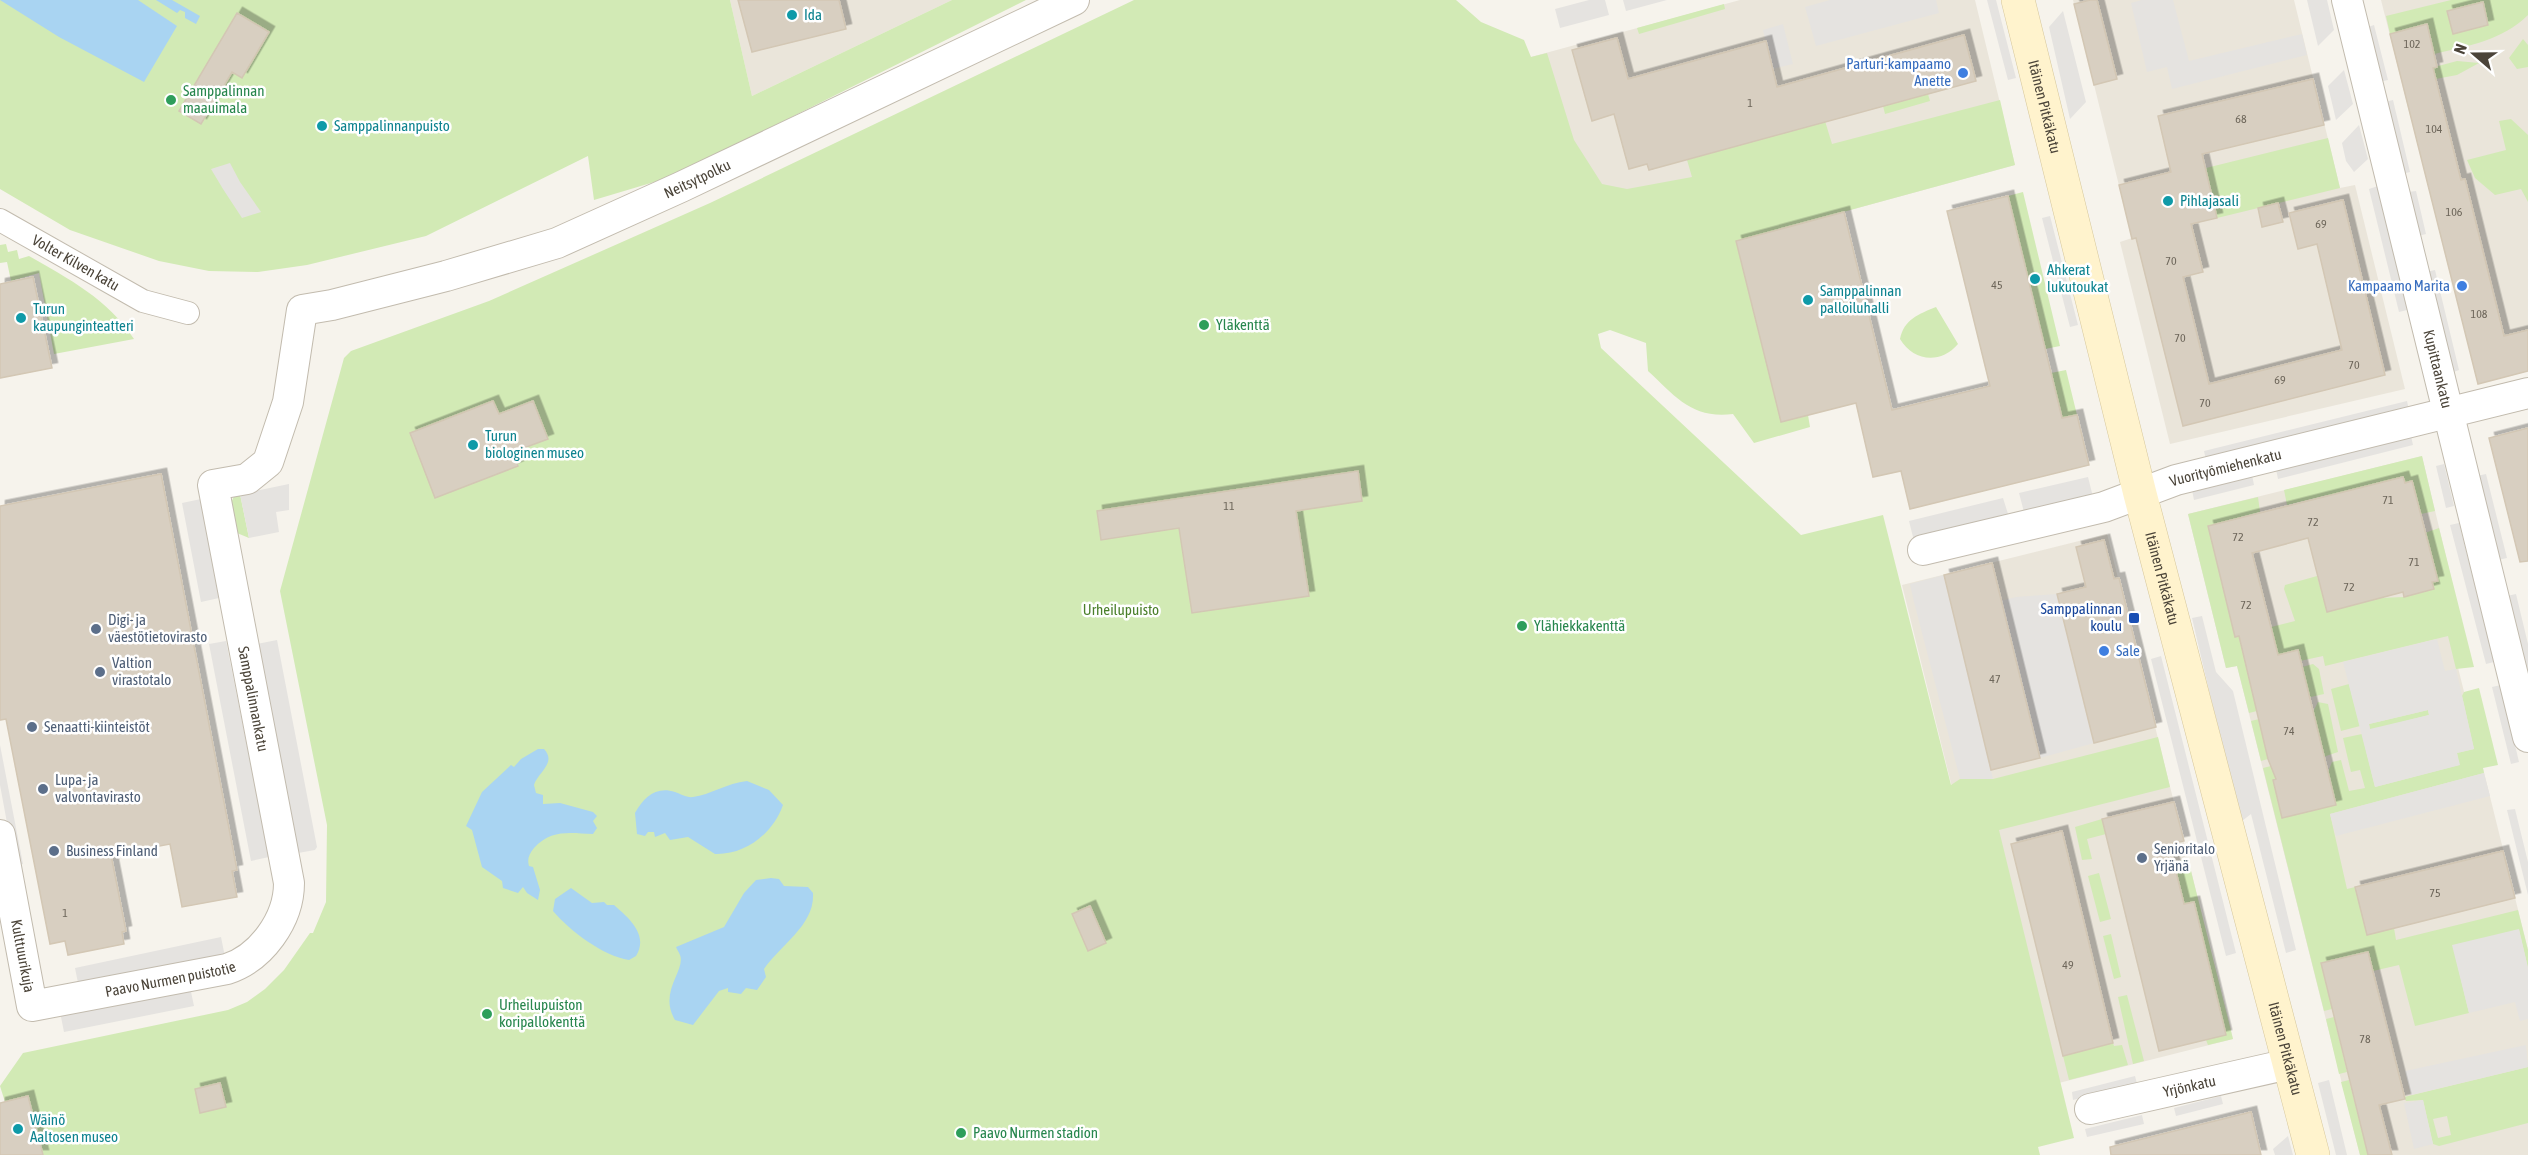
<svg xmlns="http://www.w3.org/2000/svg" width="2528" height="1155" font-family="'Asap Condensed',sans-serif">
	<defs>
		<filter id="shadow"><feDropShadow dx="5.5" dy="-5.5" stdDeviation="0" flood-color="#0004"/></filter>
	</defs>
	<rect width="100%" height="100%" fill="#f6f3ec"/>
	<path fill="#eae5da" d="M730,0H952L752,96Z
		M1740,0H1975L2015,165L1586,282L1531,57Z
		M2073,0H2294L2340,188L2355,185L2405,389L2170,444L2120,242L2132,238Z
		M2381,0H2528V371L2478,384Z
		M2422,456L2459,611L2445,615L2528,950V1155H2360L2237,666L2226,668L2188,514Z
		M2107,534L2233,1039L2027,1091L1902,585Z"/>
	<path fill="#d2eab5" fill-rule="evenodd" d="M0,0H730L752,96L952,0H1026L671,177L594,200L588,156L426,236L307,265L258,272L209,271L159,261L70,230L0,189Z
		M1134,0H1456L1481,22L1524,40L1531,57L1547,53L1574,140L1602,184L1627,189L1692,177L1687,160L1825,121L1832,144L2000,100L2015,165L1737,241L1781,422L1808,415L1810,427L1754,443L1733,414C1692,419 1676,397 1648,371L1646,343L1610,330L1598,334L1601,348L1801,535L1883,515L1951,785L1960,779H1993L2158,737L2170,787L1999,830L2074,1138L2038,1147L2040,1155H42L5,1102L0,1086L23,1053L228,1010L247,1002L265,989L284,970L310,933H313L326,902L327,825L280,591L344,358L351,351L489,301L710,203Z
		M2451,0H2528V15C2503,40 2468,46 2434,54L2426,25L2390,34L2386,16Z
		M1724,4L1725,9L1639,34L1637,28Z
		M2523,39L2528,45V67L2517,69L2509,58Z
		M2457,61L2479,63L2457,75L2403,85L2401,76Z
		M1928,94L1930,101L1885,114L1883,106Z
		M2511,119L2528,135V202L2521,189L2495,195L2475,178L2467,160L2506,150L2499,121Z
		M2328,138L2340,188L2217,218L2206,168Z
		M2023,192L2060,346L2045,349L2008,196Z
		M6,244L8,252L17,250L19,259L29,256C69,279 108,299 134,339L54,354L39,273L11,281L7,262L0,263V245Z
		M1936,307L1958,344C1940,365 1913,361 1900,339C1904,319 1919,314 1936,307Z
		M2066,370L2077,415L2062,418L2051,373Z
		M2422,456L2435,511L2421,514L2413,482L2405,483L2403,477L2363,487L2337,501L2328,495L2287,505L2284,490Z
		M240,494L249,538L237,533L231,503L234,496Z
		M2258,497L2260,512L2208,526L2235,636L2295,621L2284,589L2285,585L2317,576L2327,611L2380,598L2404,597L2434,589L2432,582L2438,580L2428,541L2421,542L2419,535L2439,528L2474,667L2456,669L2448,636L2325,666L2323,656L2300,661L2257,711L2249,713L2237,666L2226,668L2188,514Z
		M2313,664L2319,669L2324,694L2302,699V667Z
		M2349,684L2360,726L2341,731L2331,689Z
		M2479,688L2498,765L2483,768L2484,773L2330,814L2347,889L2355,887L2394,928L2396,940L2518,910L2528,950V968L2519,930L2453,946L2469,1013L2415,1026L2399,965L2373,971L2368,952L2321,963L2332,1009L2324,1011L2263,768L2275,765L2328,772L2332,762L2341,760L2349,791L2365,788L2360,770L2351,772L2343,738L2362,734L2375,787L2459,765L2457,753L2474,749L2462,696L2464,692Z
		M2318,702L2328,704L2338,752L2317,759L2313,712Z
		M2428,710L2429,715L2370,730L2369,724Z
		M2259,719L2268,759L2261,761L2251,721Z
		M2102,819L2106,834L2087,839L2092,859L2082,860L2075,827Z
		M2188,859L2233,1039L2208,1045L2206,1040L2226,1034L2194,902L2184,904L2174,863Z
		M2099,873L2111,919L2100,922L2088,876Z
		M2111,934L2121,977L2114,979L2103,936Z
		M2127,995L2144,1061L2133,1064L2118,997Z
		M2334,1017L2347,1072L2339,1074L2326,1019Z
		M2113,1043L2114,1046L2122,1045L2128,1065L2069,1080L2063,1056Z
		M2528,1067V1123L2439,1146L2433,1144L2423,1100L2406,1101L2404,1097ZM2447,1116L2451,1135L2438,1138L2433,1119Z
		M2349,1080L2368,1155H2360L2341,1082Z"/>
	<path fill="#e5e3e0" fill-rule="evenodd" d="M1589,0H1605L1609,15L1560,28L1555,9Z
		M1623,0H1667L1626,11Z
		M1830,0H1936L1939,13L1816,46L1805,7Z
		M1987,0H1996L2016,78L2008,80Z
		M2142,0H2173L2189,61L2302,34L2307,55L2172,89L2167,67L2147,72L2131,3Z
		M2307,0H2327L2334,30L2318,46Z
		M2063,11L2086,102L2070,119L2049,27Z
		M1783,24L1793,64L1772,69L1763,30Z
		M2374,25L2388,80L2379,82L2365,28Z
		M2344,70L2353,104L2336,120L2328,86Z
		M2393,100L2410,172L2402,174L2385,102Z
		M2359,125L2368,159L2354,172L2346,161L2342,143Z
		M230,163L240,182L261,212L242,218L223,189L211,169Z
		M2378,186L2407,310L2399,312L2369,189Z
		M2416,191L2426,234L2418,236L2408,192Z
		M2050,216L2078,325L2070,327L2042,218Z
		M2435,270L2459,370L2451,373L2426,272Z
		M2407,401L2409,410L2206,460L2204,451Z
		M2411,436L2413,445L2278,479L2276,469Z
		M2444,464L2454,506L2446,508L2436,466Z
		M2486,474L2507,558L2498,560L2477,476Z
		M2252,475L2254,485L2194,500L2192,490Z
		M2088,477L2093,497L2024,512L2019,493Z
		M289,484V510L276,512L279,532L249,538L240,494Z
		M2003,498L2009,517L1914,541L1909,521Z
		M201,499L219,598L201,602L182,503Z
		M2459,523L2494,662L2486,664L2450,525Z
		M1944,575L1993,779H1960L1914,602L1910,584Z
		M2057,594L2094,743L2040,758L2001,601L2016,597Z
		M2516,594L2528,644V680L2507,596Z
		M2202,616L2216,672L2233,691L2296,950L2286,953L2251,814L2242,821L2211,699L2192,618Z
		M2437,639L2445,671L2456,669L2474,749L2457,753L2460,765L2375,787L2343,662ZM2428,710L2429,715L2370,729L2369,724Z
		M277,640L317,847L315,850L298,853L257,644Z
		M226,641L269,857L251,861L209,644Z
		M2161,656L2236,953L2226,956L2151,659Z
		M2501,685L2519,762L2511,764L2492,687Z
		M0,745L23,864L15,866L0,785Z
		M2484,773L2490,796L2336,836L2330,814Z
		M2515,809L2528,862V895L2507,810Z
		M2519,929L2528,968V1019L2520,1021L2515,1002L2469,1013L2452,945Z
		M221,937L225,957L79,988L75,968Z
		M190,987L194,1006L64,1032L60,1012Z
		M2526,1045L2528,1067L2411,1095L2405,1071Z
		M2135,1076L2137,1084L2073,1100L2072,1092Z
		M2329,1080L2347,1155H2336L2318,1083Z
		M2221,1096L2223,1104L2176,1116L2174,1108Z
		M2423,1100L2433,1144L2414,1149L2404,1103Z
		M2142,1115L2144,1124L2087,1137L2085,1129Z
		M2288,1136L2293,1155H2275L2273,1149Z"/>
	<path fill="#a9d4f2" d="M0,0H138L177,26L144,82L59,37Z
		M156,0H172L200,16L196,24L185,18V12L180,10L177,13Z
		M538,749H544C557,763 538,772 534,785L536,793L543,795V804L560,803L593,812L597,816L593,821L597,828L593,834C570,833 551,829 534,848C529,854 527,859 529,866L533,867L540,890L538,900L527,893L523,887L518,893L503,888L502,881L482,867L472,830L466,826L482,792L511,765L514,767L521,759Z
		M747,781L769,790L783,805C773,833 746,855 715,854L688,837L670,840L665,833L655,837L654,832H648L645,836L637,834L635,813C644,797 656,786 675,792C681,794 687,798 693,797C710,795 727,783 747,781Z
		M771,878L779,879L784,886L808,887L813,893C815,925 781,944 764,969L766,977L757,990L746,988L741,994L728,992V988L719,991L693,1025L675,1020C658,992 686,970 680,955C679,952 677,950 676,947L724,927L744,893L756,880Z
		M571,888L592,903L604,902L607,905H614C629,918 649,935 636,956L629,960C603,956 570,931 553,911L555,899Z"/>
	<path fill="#d8cfc1" stroke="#d3c7b4" stroke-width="1.5" filter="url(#shadow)" d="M738,0H839L846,29L752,52Z
		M2090,0H2097L2117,79L2094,85L2074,4Z
		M2483,2L2488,25L2453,34L2447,11Z
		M237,13L269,32L242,78L232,72L201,124L179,111Z
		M2427,24L2437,67L2433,68L2461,180L2465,179L2504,336L2528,330V371L2478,384L2390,34Z
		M1964,35L1976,81L1649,170L1647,164L1629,169L1614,114L1592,121L1572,50L1617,38L1628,79L1766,41L1777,87Z
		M2313,79L2324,125L2202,154L2217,218L2191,224L2203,272L2183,277L2209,384L2342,350L2317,244L2298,249L2289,213L2343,200L2385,375L2183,426L2136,238L2132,239L2119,185L2171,172L2158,116Z
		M2008,196L2062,418L2077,415L2089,465L1910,509L1901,471L1873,477L1856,403L1781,422L1736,241L1844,212L1892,410L1990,386L1947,211Z
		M2278,203L2283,222L2262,227L2258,208Z
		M33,277L52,368L0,378V284Z
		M493,401L499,414L533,401L548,439L513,452L518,466L435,498L410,433Z
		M2528,428V561L2520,562L2489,438Z
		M1358,471L1362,501L1296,511L1309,596L1192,613L1179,528L1101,540L1097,511Z
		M161,474L237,870L232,871L237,897L182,907L170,844L111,855L126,931L122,932L124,944L68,955L65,941L50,944L6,719L0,720V506Z
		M2403,477L2405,483L2412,481L2438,581L2432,582L2434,589L2404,597L2403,592L2327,612L2308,538L2252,553L2278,655L2298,650L2336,805L2282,818L2273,780L2276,779L2268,759L2239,636L2235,637L2208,526Z
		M2104,540L2114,579L2119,578L2156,727L2094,743L2057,594L2086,587L2076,547Z
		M1992,563L2040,758L1991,770L1944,575Z
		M2174,802L2184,841L2169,844L2184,904L2194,902L2226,1035L2159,1051L2102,819Z
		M2062,831L2113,1043L2063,1056L2011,844Z
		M2503,851L2515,898L2367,935L2355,887Z
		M1090,906L1106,943L1088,951L1072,914Z
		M2368,952L2405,1099L2379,1105L2392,1155H2368L2321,963Z
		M220,1083L226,1107L200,1113L195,1089Z
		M28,1096L43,1155H0V1103Z
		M2251,1112L2261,1155H2111L2110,1147Z"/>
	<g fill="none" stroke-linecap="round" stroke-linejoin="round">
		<g stroke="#c2bbae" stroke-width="24">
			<g id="pedestrian">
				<path id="s1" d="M0,220L143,301L188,313"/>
			</g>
		</g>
		<g stroke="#c2bbae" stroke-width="32">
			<g id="minor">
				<path id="s2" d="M2347,0L2528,737"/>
				<path id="s3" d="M1923,550L2104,507L2176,480L2528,393"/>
				<path id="s4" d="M0,835L32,1006L227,969C261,958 289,920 289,883L213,485L247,479L268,462L288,402L302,310L332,305L446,276L557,243L681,187L1074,0"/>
				<path id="s5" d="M2090,1109L2289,1064"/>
			</g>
		</g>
		<g stroke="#d6c79b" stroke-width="34">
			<g id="secondary">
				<path id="s6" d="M2018,0L2140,494L2313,1155"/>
			</g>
		</g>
		<use href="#pedestrian" stroke="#fff" stroke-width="22"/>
		<use href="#minor" stroke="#fff" stroke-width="30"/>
		<use href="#secondary" stroke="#fff3cd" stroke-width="33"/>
	</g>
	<g fill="#0f9aa8" stroke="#fff" stroke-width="2">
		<circle cx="792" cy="15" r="6"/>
		<circle cx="322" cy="126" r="6"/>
		<circle cx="2168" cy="201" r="6"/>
		<circle cx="2035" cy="279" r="6"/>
		<circle cx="1808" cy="300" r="6"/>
		<circle cx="21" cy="318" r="6"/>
		<circle cx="473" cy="445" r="6"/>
		<circle cx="18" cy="1129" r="6"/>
	</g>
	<g fill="#3f7fe0" stroke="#fff" stroke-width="2">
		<circle cx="1963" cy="73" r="6"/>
		<circle cx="2462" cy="286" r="6"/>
		<circle cx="2104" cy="651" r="6"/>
	</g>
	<g fill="#2e9e5b" stroke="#fff" stroke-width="2">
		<circle cx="171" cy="100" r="6"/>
		<circle cx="1204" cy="325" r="6"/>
		<circle cx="1522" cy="626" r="6"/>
		<circle cx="487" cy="1014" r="6"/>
		<circle cx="961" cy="1133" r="6"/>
	</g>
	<rect fill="#1a4fb4" stroke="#fff" stroke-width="2" x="2128" y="612" width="12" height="12" rx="3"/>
	<g fill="#5c6f8a" stroke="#fff" stroke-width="2">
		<circle cx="96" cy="629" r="6"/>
		<circle cx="100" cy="672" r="6"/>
		<circle cx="32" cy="727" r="6"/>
		<circle cx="43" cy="789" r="6"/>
		<circle cx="54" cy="851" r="6"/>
		<circle cx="2142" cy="858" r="6"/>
	</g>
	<g text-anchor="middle" stroke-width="5" stroke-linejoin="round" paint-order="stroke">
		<g font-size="12" fill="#6e675b">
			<text x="2412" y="48">102</text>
			<text x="1750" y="107">1</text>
			<text x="2241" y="123">68</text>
			<text x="2434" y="133">104</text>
			<text x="2454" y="216">106</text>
			<text x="2321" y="228">69</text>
			<text x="2171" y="265">70</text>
			<text x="1997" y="289">45</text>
			<text x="2479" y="318">108</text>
			<text x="2180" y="342">70</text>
			<text x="2354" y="369">70</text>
			<text x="2280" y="384">69</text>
			<text x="2205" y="407">70</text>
			<text x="2388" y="504">71</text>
			<text x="1229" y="510">11</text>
			<text x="2313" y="526">72</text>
			<text x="2238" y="541">72</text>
			<text x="2414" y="566">71</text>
			<text x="2349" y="591">72</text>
			<text x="2246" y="609">72</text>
			<text x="1995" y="683">47</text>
			<text x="2289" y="735">74</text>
			<text x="2435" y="897">75</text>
			<text x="65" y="917">1</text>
			<text x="2068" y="969">49</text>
			<text x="2365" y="1043">78</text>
		</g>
		<g font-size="15" fill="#0d838f" stroke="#fff" text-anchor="start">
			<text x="804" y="20">Ida</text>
			<text x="334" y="131">Samppalinnanpuisto</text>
			<text x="2180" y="206">Pihlajasali</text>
			<text x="2047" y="275">Ahkerat<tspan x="2047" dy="17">lukutoukat</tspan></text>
			<text x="1820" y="296">Samppalinnan<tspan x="1820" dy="17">palloiluhalli</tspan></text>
			<text x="33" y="314">Turun<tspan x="33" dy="17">kaupunginteatteri</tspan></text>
			<text x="485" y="441">Turun<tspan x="485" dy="17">biologinen museo</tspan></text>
			<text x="30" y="1125">Wäinö<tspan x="30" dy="17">Aaltosen museo</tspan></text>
		</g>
		<g font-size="15" fill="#366cbe" stroke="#fff" text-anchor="end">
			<text x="1951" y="69">Parturi-kampaamo<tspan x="1951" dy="17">Anette</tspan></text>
			<text x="2450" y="291">Kampaamo Marita</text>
			<text x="2116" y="656" text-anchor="start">Sale</text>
		</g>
		<g font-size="15" fill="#27864d" stroke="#fff" text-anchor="start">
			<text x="183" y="96">Samppalinnan<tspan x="183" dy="17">maauimala</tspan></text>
			<text x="1216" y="330">Yläkenttä</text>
			<text x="1534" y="631">Ylähiekkakenttä</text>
			<text x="499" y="1010">Urheilupuiston<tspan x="499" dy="17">koripallokenttä</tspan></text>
			<text x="973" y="1138">Paavo Nurmen stadion</text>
		</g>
		<g font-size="15" fill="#4b4439" stroke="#fff">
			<text dy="5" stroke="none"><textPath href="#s6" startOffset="110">Itäinen Pitkäkatu</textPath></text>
			<text dy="5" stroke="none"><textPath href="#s4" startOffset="1526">Neitsytpolku</textPath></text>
			<text dy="5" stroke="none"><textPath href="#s1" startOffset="87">Volter Kilven katu</textPath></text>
			<text dy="5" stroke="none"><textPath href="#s2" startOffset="380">Kupittaankatu</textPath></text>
			<text dy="5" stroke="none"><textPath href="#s3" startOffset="314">Vuorityömiehenkatu</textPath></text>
			<text dy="5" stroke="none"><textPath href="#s6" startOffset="596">Itäinen Pitkäkatu</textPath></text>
			<text transform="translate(253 699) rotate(79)" y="5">Samppalinnankatu</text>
			<text dy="5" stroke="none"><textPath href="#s4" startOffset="123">Kulttuurikuja</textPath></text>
			<text dy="5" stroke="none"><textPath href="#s4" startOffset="315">Paavo Nurmen puistotie</textPath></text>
			<text dy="5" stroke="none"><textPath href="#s6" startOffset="1082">Itäinen Pitkäkatu</textPath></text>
			<text dy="5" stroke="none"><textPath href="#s5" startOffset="102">Yrjönkatu</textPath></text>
		</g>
		<g font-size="15" fill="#164399" stroke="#fff" text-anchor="end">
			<text x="2122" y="614">Samppalinnan<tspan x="2122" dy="17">koulu</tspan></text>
		</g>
		<g font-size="15" fill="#4a7f2a" stroke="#fff">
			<text x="1121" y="615">Urheilupuisto</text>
		</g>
		<g font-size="15" fill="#4e5e75" stroke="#fff" text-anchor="start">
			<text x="108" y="625">Digi- ja<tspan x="108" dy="17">väestötietovirasto</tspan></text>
			<text x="112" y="668">Valtion<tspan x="112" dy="17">virastotalo</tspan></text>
			<text x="44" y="732">Senaatti-kiinteistöt</text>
			<text x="55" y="785">Lupa- ja<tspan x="55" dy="17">valvontavirasto</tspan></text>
			<text x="2154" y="854">Senioritalo<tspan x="2154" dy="17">Yrjänä</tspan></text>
			<text x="66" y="856">Business Finland</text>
		</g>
	</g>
	<g transform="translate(2474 54) rotate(290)" stroke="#ffffff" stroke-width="4.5" paint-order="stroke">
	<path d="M0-4.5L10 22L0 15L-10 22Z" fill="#4b4439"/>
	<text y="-9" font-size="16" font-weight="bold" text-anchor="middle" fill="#4b4439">N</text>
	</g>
</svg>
